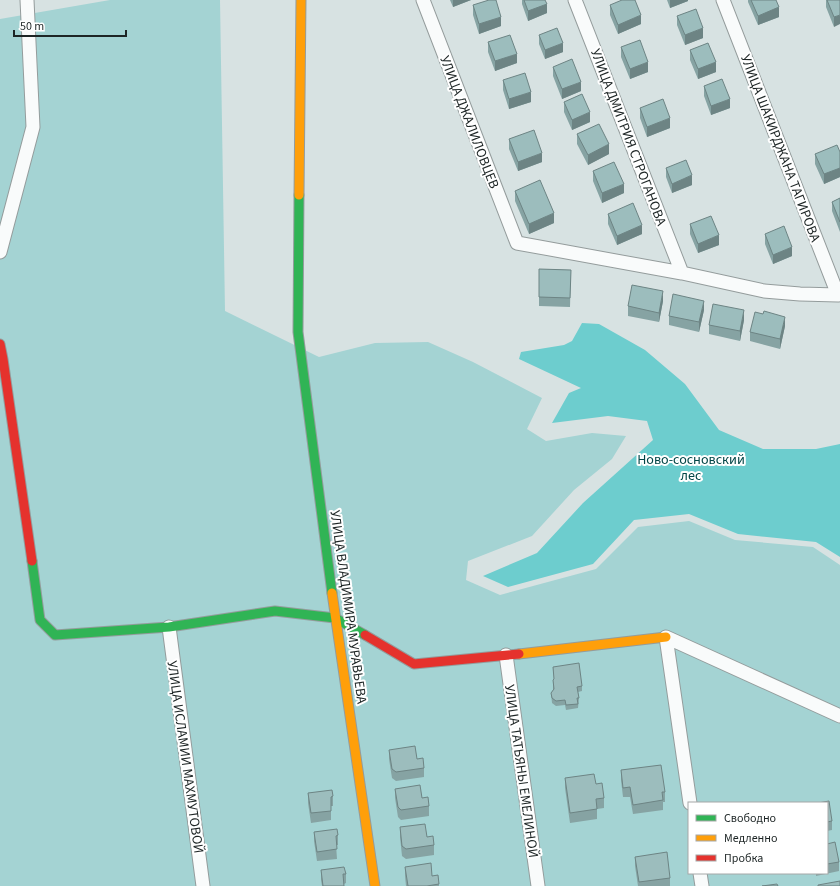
<svg xmlns="http://www.w3.org/2000/svg" width="840" height="886" font-family="'Source Sans 3',sans-serif">
	<rect width="100%" height="100%" fill="#d7e2e2"/>
	<path fill="#a4d3d3" fill-rule="evenodd" d="M110,0H220L225,311L319,357L375,343L428,342L473,362L542,398L527,429L546,441L592,433L626,436L612,459L574,490L532,536L468,561L466,580L500,595L596,569L638,527L689,521L735,540L813,547L840,565V886H0V19ZM689,803H827V873H689Z"/>
	<path fill="#6dcdce" d="M582,323L599,324L645,350L685,384L719,430L763,449H816L840,444V557L816,542L738,534L689,514L634,520L593,564L508,587L483,576L537,553L583,503L653,440L647,421L608,416L552,423L569,393L581,388L519,359L521,352L564,345L572,341Z"/>
	<g fill="none" stroke-linecap="round" stroke-linejoin="round">
		<g stroke="#949c9c" stroke-width="15">
			<path id="street" d="M423,0L517,243L682,273L764,291L800,294L838,295L840,293
				M575,0L682,273
				M723,0L838,295
				M0,252L33,127L27,0
				M169,627L203,886
				M666,637L840,716
				M666,637L690,803
				M506,655L538,886
				M700,873L702,886"/>
		</g>
		<g stroke="#949c9c" stroke-width="11">
			<path id="fast" d="M299,195L298,332L332,593
				M32,561L40,620L55,635L169,627L275,611L335,618L365,635"/>
		</g>
		<g stroke="#949c9c" stroke-width="11">
			<path id="slow" d="M299,195L301,0
				M332,593L375,886
				M519,654L666,637"/>
		</g>
		<g stroke="#949c9c" stroke-width="11">
			<path id="jam" d="M0,344L3,359L32,561
				M365,635L414,664L519,654"/>
		</g>
		<use href="#street" stroke="#f9fbfb" stroke-width="13"/>
		<use href="#fast" stroke="#30b455" stroke-width="9"/>
		<use href="#slow" stroke="#ff9f0a" stroke-width="9"/>
		<use href="#jam" stroke="#e5322d" stroke-width="9"/>
	</g>
	<path fill="#86a3a3" d="M450,0H471L453,7Z
		M522,0H545L547,13L528,21L522,4Z
		M667,0H688V1L670,8Z
		M748,0H776L779,17L758,25L748,2Z
		M826,0H840L834,27L826,7Z
		M473,5L501,26L479,34L473,15Z
		M610,5L641,24L618,34L610,15Z
		M677,16L703,38L685,45L677,25Z
		M539,35L563,52L545,59L539,44Z
		M488,42L517,63L495,71L488,52Z
		M621,47L648,72L630,79L621,57Z
		M690,50L716,72L698,79L690,60Z
		M553,67L581,91L562,99L553,76Z
		M503,80L531,102L509,109L503,90Z
		M704,86L730,108L711,115L704,96Z
		M564,102L590,122L572,130L564,112Z
		M640,108L670,128L647,137L640,118Z
		M577,134L609,154L588,165L577,144Z
		M509,139L542,162L518,171L509,149Z
		M840,152V177L824,184L815,164V154Z
		M666,168L692,185L672,193L666,177Z
		M593,171L624,193L602,203L593,181Z
		M515,191L554,223L529,234L515,201Z
		M840,198V232L832,211V202Z
		M608,214L642,234L617,245L608,224Z
		M690,224L719,245L698,253L690,234Z
		M765,234L792,256L773,264L765,244Z
		M539,269L571,270L570,307L539,306Z
		M663,301L659,322L628,316V306Z
		M704,310L699,332L669,325V316Z
		M744,320L740,341L709,334V325Z
		M785,326L780,349L750,341V332Z
		M553,667L582,686V691L578,692L579,698L578,708L566,710L565,705L556,706L552,703L551,693L553,690V680L554,679Z
		M389,750L417,759L424,768V777L396,781L392,778L389,759Z
		M621,770L665,792V802H663V810L633,814L630,797H623L621,780Z
		M565,778L604,798V808L597,809V819L570,823L565,788Z
		M395,789L422,798L429,806V816L401,820L398,817L395,798Z
		M308,793L333,796V806H331V820L311,823L308,803Z
		M827,803L832,821V830L827,831Z
		M400,827L427,837L434,845V855L406,859L402,856L400,837Z
		M314,832L338,835V845H336L337,859L317,861L314,841Z
		M827,844L839,862V871L816,876V873H827Z
		M635,857L670,878V886H638L635,866Z
		M405,867L432,876L438,875L439,886H406L405,876Z
		M321,870L346,874V883L344,884V886H322L321,880Z"/>
	<path fill="#6d8484" d="M453,0H471L453,7Z
		M670,0H688V1L670,8Z
		M547,4V13L528,21V11Z
		M779,7V17L758,25V16Z
		M641,15V24L618,34V25Z
		M840,15V24L834,27V17Z
		M501,17V26L479,34V24Z
		M703,28V38L685,45V35Z
		M563,43V52L545,59V50Z
		M517,54V63L495,71V61Z
		M648,62V72L630,79V69Z
		M716,62V72L698,79V69Z
		M581,82V91L562,99V89Z
		M531,92V102L509,109V99Z
		M730,99V108L711,115V106Z
		M590,112V122L572,130V120Z
		M670,118V128L647,137V127Z
		M609,144V154L588,165V155Z
		M542,153V162L518,171V162Z
		M840,168V177L824,184V174Z
		M692,175V185L672,193V184Z
		M624,184V193L602,203V193Z
		M554,213V223L529,234V224Z
		M642,225V234L617,245V236Z
		M719,235V245L698,253V244Z
		M792,247V256L773,264V255Z
		M663,291V301L659,322V313Z
		M704,301V310L699,332V322Z
		M744,310V320L740,341V331Z
		M785,317V326L780,349V339Z"/>
	<path fill="#9cbdbd" stroke="#6d8484" d="M489,0H496L501,17L479,24L473,5Z
		M524,0H545L547,4L528,11Z
		M622,0H635L641,15L618,25L610,5Z
		M751,0H776L779,7L758,16Z
		M827,0H840V15L834,17Z
		M696,9L703,28L685,35L677,16Z
		M557,28L563,43L545,50L539,35Z
		M510,35L517,54L495,61L488,42Z
		M640,40L648,62L630,69L621,47Z
		M708,43L716,62L698,69L690,50Z
		M572,59L581,82L562,89L553,67Z
		M525,73L531,92L509,99L503,80Z
		M722,79L730,99L711,106L704,86Z
		M582,94L590,112L572,120L564,102Z
		M663,99L670,118L647,127L640,108Z
		M599,124L609,144L588,155L577,134Z
		M534,130L542,153L518,162L509,139Z
		M837,145L840,152V168L824,174L815,154Z
		M686,160L692,175L672,184L666,168Z
		M614,162L624,184L602,193L593,171Z
		M540,180L554,213L529,224L515,191Z
		M840,198V222L832,202Z
		M633,203L642,225L617,236L608,214Z
		M711,216L719,235L698,244L690,224Z
		M784,226L792,247L773,255L765,234Z
		M539,269L571,270L570,298L539,297Z
		M632,285L663,291L659,313L628,306Z
		M673,294L704,301L699,322L669,316Z
		M713,304L744,310L740,331L709,325Z
		M764,311L785,317L780,339L750,332L755,312L763,314Z
		M579,663L582,686L577,687L579,698H577L578,704L566,705L565,700L556,701L552,698L551,693L554,689L553,680L554,679L553,667Z
		M415,746L417,759L423,758L424,768L396,772L392,769L389,750Z
		M661,765L665,792H662L663,800L633,805L630,787L623,788L621,770Z
		M594,774L596,784L602,783L604,798L596,799L597,809L570,813L565,778Z
		M420,785L422,798L428,797L429,806L401,810L398,807L395,789Z
		M332,790L333,796L331,797V811L311,813L308,793Z
		M829,801L832,821L827,822V803H818Z
		M425,824L427,837L433,836L434,845L406,849L402,846L400,827Z
		M337,829L338,835L336,836L337,849L317,852L314,832Z
		M835,842L839,862L827,864V844Z
		M667,852L670,878L639,882L635,857Z
		M431,863L432,876L438,875L439,884L427,886H408L405,867Z
		M344,867L346,874H343L344,886H323L321,870Z
		M840,881V886H818V885Z
		M777,884L778,886H762Z"/>
	<g text-anchor="middle" stroke-width="4" stroke-linejoin="round" paint-order="stroke">
		<g font-size="14" fill="#1d2525" stroke="#fff">
			<text transform="translate(470 122) rotate(69)" y="5">УЛИЦА ДЖАЛИЛОВЦЕВ</text>
			<text transform="translate(629 137) rotate(69)" y="5">УЛИЦА ДМИТРИЯ СТРОГАНОВА</text>
			<text transform="translate(781 148) rotate(69)" y="5">УЛИЦА ШАКИРДЖАНА ТАГИРОВА</text>
			<text transform="translate(349 607) rotate(82)" y="5">УЛИЦА ВЛАДИМИРА МУРАВЬЕВА</text>
			<text transform="translate(186 757) rotate(82)" y="5">УЛИЦА ИСЛАМИИ МАХМУТОВОЙ</text>
			<text transform="translate(522 771) rotate(82)" y="5">УЛИЦА ТАТЬЯНЫ ЕМЕЛИНОЙ</text>
		</g>
		<g font-size="14" fill="#014546" stroke="#fff">
			<text x="691" y="464">Ново-сосновский<tspan x="691" dy="16">лес</tspan></text>
		</g>
	</g>
	<rect x="688" y="802" width="140" height="72" fill="#ffffff" stroke="#a5a8a8"/>
	<rect x="696" y="815" width="20" height="6" fill="#30b455" stroke="#a5a8a8"/>
	<text x="724" y="822" font-size="12" fill="#1d2525">Свободно</text>
	<rect x="696" y="835" width="20" height="6" fill="#ff9f0a" stroke="#a5a8a8"/>
	<text x="724" y="842" font-size="12" fill="#1d2525">Медленно</text>
	<rect x="696" y="855" width="20" height="6" fill="#e5322d" stroke="#a5a8a8"/>
	<text x="724" y="862" font-size="12" fill="#1d2525">Пробка</text>
	<path d="M14 30v6h112v-6" fill="none" stroke="#1d2525" stroke-width="2"/>
	<text x="20" y="30" font-size="12" fill="#1d2525" stroke="#ffffff" stroke-width="3" paint-order="stroke">50 m</text>
</svg>
